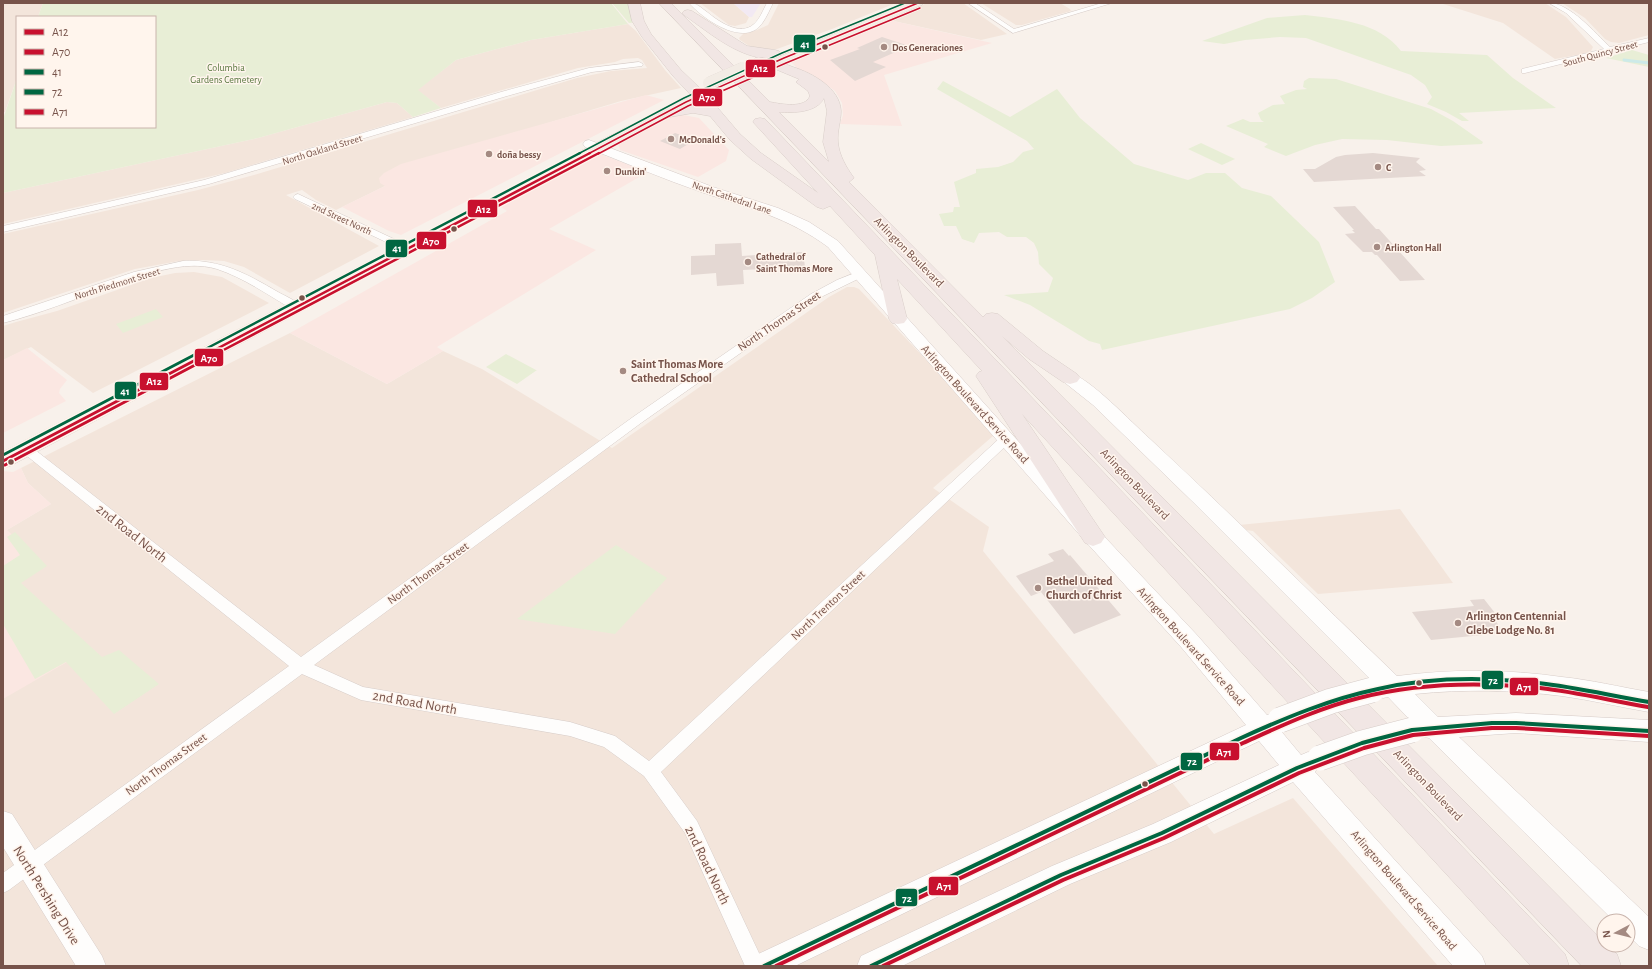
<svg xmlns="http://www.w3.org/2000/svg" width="1652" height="969" font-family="'Alegreya Sans',sans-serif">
	<rect width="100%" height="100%" fill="#f8f1eb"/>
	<path fill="#f3e5db" d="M3,3H43L38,17H17V78L5,112H3Z
		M700,3H733L749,17L746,23L735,26L729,25Z
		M779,3H896L832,29L777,49L769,50L752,48L740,40L739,38L744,33L757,30L768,25Z
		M927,3H963L1007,34L981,40L889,20Z
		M981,3H1060L1070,9L1071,11L1022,25H1016Z
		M1440,3H1545L1566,17L1593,47L1591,51L1583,54L1555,59L1503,23Z
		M1562,3H1649V35L1619,43L1611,42L1605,39L1585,18Z
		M628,24L636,31L665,70L681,88L621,101L538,126L385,186L336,210L316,200L302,190L286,195L379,246L290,293L244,267L224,261L203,260L179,261L135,269L3,313V234L198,190L254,175L577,78L611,71L647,68L642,60L638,58L623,59L615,62L578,68L441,108L417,90L456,60L531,40Z
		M387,102L397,103L413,117L225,173L3,224V193L258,138Z
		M194,272L222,277L269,303L93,393L31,347L3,360V326L16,322L57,311L151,278L175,273Z
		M847,287H854L859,289L967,403L993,436L933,488L989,527L983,551L1214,834L1293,798L1438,966H3V578L7,530L51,504L28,483L21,468L290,333L387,384L443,351L482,369L612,448L829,297Z
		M1400,509L1453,583L1318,594L1253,531L1245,530L1239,525Z"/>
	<path fill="#fbe7e2" d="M889,20L992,43L884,75L902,126L840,124L843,115L842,103L835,91L813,75L798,69L790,61Z
		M646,95L664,100L401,235L389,231L342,207L385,186L380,183L379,178L384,173L401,164Z
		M678,114L699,118L729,150L726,161L698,177L620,150L618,144Z
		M600,154L648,172L549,229L596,250L437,347L443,351L387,384L290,333L507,211L501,207Z
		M27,348L67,380L60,389L59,393L66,401L3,433V360Z
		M21,468L28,483L51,504L7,530L38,558L3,578V471L13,472Z
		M3,579L81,654L3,699Z"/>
	<path fill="#f2e9f3" d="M733,3H761L752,17H749Z"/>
	<path fill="#e8eed6" d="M43,3H611L628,24L531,40L456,60L418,90L441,108L413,117L397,103L387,102L258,138L3,193V119L17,78V127H155V17H38Z
		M612,3H630L637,22L629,23Z
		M1305,15C1339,19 1379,22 1401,51L1487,55L1513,78L1556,108L1459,113L1469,121H1462L1446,112L1427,104L1432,97L1425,85L1411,75L1306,38L1280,37L1245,40L1224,44L1202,41L1267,18Z
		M1632,50L1649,55V67L1606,58Z
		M1309,78L1336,79L1431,109L1453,121L1483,142L1482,144L1441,146L1387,140L1342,139L1315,145L1286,156L1264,147L1268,144L1226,126L1243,119L1250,122H1264L1261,120L1258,113L1273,105L1285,104L1280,96L1296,90L1307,89L1303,87L1304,81Z
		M943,81L1010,117L1057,89L1080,118L1134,164L1188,180L1206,173H1225L1242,188L1271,196L1319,242L1335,282L1312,298L1290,309L1102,350L1100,344L1089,341L1030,305L1004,295L1048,292L1053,278L1039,264L1038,252L1034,243L1026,237H1007L999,232L979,233L974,243L962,239L956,226H944L939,214L953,212L954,207H960L954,182L976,173V169L998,167L1013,162L1023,152L1034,149L1027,141L937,89Z
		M1201,143L1235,159L1222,165L1188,149Z
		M156,309L163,317L123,333L116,324Z
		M506,354L536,370H537L517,384L486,367Z
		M15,532L47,566L21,583L102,657L119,650L159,684L114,714L66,662L35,679L3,624V566L20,555L7,537Z
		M616,545L667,578L615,634L517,619Z"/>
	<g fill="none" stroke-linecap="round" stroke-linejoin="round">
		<path stroke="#cdeae8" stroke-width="3" d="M1624,60L1649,63"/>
	</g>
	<path fill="#e4d8d3" d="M882,37L909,46L873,62L886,67L855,81L830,60L860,49L857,48Z
		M675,133L695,140L680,149L660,141Z
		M1373,153L1420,158L1416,162L1426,170L1419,171L1426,176L1314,182L1303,169H1315L1336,157L1345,155Z
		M1355,206L1376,229H1379L1425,280L1400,281L1377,255H1375L1372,252H1363L1345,234L1355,233L1352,230H1354L1333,207Z
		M741,243L742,256L803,252L805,267L743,270L744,284L717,286L716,273L691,275V256L715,255V244Z
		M1063,549L1069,556L1070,555L1121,615L1074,634L1041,592L1031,596L1016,576L1054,561L1048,554Z
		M1484,599L1495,613H1490L1504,633L1431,640L1412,612L1474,606L1470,600Z"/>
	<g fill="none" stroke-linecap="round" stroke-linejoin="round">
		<g stroke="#d6ccc8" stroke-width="1">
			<path id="street" d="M689,3C697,3 700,7 707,12C718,21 740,37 754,24C760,19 763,10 767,3H773C769,11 765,21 759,27C740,45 702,18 689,3Z
				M968,3H975L1014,29L1102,3H1112L1013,33Z
				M1549,3C1570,3 1595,33 1610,47L1649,38V42L1525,73H1522V69L1604,49L1566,13Z
				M639,62L643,64L642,66L592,72L507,96L209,184L3,232V226L204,180L501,92L589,68Z
				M298,194L411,247L413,249L411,251H405L295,199L293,197L295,195Z
				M183,261C221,259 247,274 278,292C285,296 296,300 301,307L300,309H292C268,295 244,278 217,269C184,259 144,275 113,286C77,298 39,314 3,323V316L134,272Z
				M860,271L865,274L864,276L819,298L641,423L314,665L363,687L570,722L615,736L649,761L1002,436L1006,435L1010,436L1012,439L1010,442L661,772L697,821L765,966H745L685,833L644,776L604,747L570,736L361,700L302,674L9,890L3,893V873L289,666L22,452L20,449L22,446L26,445L30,446L301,657L633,417L811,294L837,280Z"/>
		</g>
		<g stroke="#d7ccc8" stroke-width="1">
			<path id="secondary" d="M589,140L713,187L778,208L809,222L838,241L1100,532L1197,635L1267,715L1274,713L1282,716L1286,723L1281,731L1301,755L1308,752L1317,755L1320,763L1315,772L1482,956L1486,966H1453L1293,782L1171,842L1070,884L902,966H857L861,956L1052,866L1153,824L1279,765L1259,741L795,966H750L754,956L1246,725L1181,647L1086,542L828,247C789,218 749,208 704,193C663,179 624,162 585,147L583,144L585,141Z
				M1070,373C1090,378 1132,423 1149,438C1233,516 1315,597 1397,676C1451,669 1507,669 1562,677C1591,680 1620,687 1649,692V712C1620,707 1591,700 1562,696C1513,690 1464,689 1415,694L1438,717L1516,713L1649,720V742L1516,733L1459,737L1649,917V950L1639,946L1628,935V921H1614L1429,738L1417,735L1413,728L1415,725L1388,697L1383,698L1375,695L1372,688L1374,683L1193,502L1093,405L1064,382L1062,378L1064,374Z
				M3,811L12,814L102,956L106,966H76L3,847Z"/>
		</g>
		<g stroke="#d9cec9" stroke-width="1">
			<path id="primary" d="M909,3H923L922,5L752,77H744L742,74L744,71Z
				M715,85L719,86L721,89L719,92L635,134L10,466L3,468V452L625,128Z"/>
		</g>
		<g stroke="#d9cec9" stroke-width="1">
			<path id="highway" d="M628,3H640L644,21L651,34L681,70L705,93L740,134L761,153L818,193L753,122L755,119L760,118L765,119L1565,954L1569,966H1531L1022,414L1105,537L1101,543L1093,546L1085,543L976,376L979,372L982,371L897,279L907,319L904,323L898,324L892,323L889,319L875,255L830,206L823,209L817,207L751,159L730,140L710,116L693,113L664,118L659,117L657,114L659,111C673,108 688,104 702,107L673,76L642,37L632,21Z
				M659,3H671L770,102C781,104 805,109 810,96L808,91L796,82L799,79L775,69L755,64L753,61L755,58C766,55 782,63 793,67C812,73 840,88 841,111C841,121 837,131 838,142C839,155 846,167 854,178L849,182L983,317L986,314L992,313L998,314L1043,351L1077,374L1080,378L1077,382L1070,384L1063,382L1029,359L1002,336L1604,942V945H1607L1617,954L1621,966H1582ZM824,98L827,111L823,142L829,162L779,112C793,113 817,113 824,98Z
				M688,10L692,11L747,46L775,50L779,51L781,54L779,57C746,65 710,33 684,15L682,13L684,11Z"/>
		</g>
		<use href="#street" fill="#fefdfc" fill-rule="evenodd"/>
		<use href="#secondary" fill="#fefdfc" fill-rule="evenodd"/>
		<use href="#primary" fill="#f3ece5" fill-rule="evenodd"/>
		<use href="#highway" fill="#f1e6e4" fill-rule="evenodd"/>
		<g stroke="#d7ccc8" stroke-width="26" stroke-linecap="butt">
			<path id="secondary-bridge" d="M1280,720L1331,701L1372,690
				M1320,758L1362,743L1412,730"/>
		</g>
		<g stroke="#d9cec9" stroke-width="12" stroke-linecap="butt">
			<path id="primary-bridge" d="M709,83L743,68"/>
		</g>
		<use href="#secondary-bridge" stroke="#fefdfc" stroke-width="25"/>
		<use href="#primary-bridge" stroke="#f3ece5" stroke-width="12"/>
		<g stroke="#fff5ed" stroke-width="3">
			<path id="bus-1-far2" d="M588,154L686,102L784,58L918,3"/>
		</g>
		<g stroke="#fff5ed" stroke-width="5">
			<path id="bus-1-far1" d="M205,355L590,153"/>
		</g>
		<g stroke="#fff5ed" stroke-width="6">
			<path id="bus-1" d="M3,461L207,354"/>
		</g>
		<g stroke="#fff5ed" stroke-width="3">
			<path id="bus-2-far2" d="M598,154L688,106L786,63L920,8"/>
		</g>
		<g stroke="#fff5ed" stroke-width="5">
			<path id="bus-2-far1" d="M214,355L599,153"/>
		</g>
		<g stroke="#fff5ed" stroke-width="6">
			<path id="bus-2" d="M5,465L216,354"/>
		</g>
		<g stroke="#fff5ed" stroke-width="3">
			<path id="bus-3-far2" d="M578,154L684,98L782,53L905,3"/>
		</g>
		<g stroke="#fff5ed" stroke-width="5">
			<path id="bus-3-far1" d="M194,355L580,153"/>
		</g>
		<g stroke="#fff5ed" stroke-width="6">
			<path id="bus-3" d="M3,455L196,354"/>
		</g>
		<g stroke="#fff5ed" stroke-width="7">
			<path id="bus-4" d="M764,966L1241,738C1285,718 1330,699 1378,689C1430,677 1485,677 1538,683C1576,687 1612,696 1649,702
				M871,966L1061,875L1162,833L1297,768L1362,743L1412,730L1492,723H1516L1649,731"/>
		</g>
		<g stroke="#fff5ed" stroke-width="7">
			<path id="bus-5" d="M776,966L1243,743C1281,726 1319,708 1359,698C1417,683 1481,682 1540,688C1577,692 1612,701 1648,707
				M883,966L1063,880L1164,838L1299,773L1364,748L1413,735L1492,728H1516L1649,736"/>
		</g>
		<use href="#bus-1-far2" stroke="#c8102e" stroke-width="1.5"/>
		<use href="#bus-1-far1" stroke="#c8102e" stroke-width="2.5"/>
		<use href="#bus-1" stroke="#c8102e" stroke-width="3"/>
		<use href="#bus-2-far2" stroke="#c8102e" stroke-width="1.5"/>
		<use href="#bus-2-far1" stroke="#c8102e" stroke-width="2.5"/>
		<use href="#bus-2" stroke="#c8102e" stroke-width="3"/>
		<use href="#bus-3-far2" stroke="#006641" stroke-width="1.5"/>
		<use href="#bus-3-far1" stroke="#006641" stroke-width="2.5"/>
		<use href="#bus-3" stroke="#006641" stroke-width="3"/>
		<use href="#bus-4" stroke="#006641" stroke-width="4"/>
		<use href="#bus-5" stroke="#c8102e" stroke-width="4"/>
	</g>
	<g fill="#77534a" stroke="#fff5ed" stroke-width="1.5">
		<circle cx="825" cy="47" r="3.5"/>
		<circle cx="454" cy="229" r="3.5"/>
		<circle cx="302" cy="298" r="3.5"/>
		<circle cx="11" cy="462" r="3.5"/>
		<circle cx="1419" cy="683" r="3.5"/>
		<circle cx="1145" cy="784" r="3.5"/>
	</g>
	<g fill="#a48a82" stroke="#fff5ed" stroke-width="1.5">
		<circle cx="884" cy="47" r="4"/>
		<circle cx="671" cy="139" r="4"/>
		<circle cx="489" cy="154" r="4"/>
		<circle cx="1378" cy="167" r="4"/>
		<circle cx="607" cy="171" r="4"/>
		<circle cx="1377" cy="247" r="4"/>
		<circle cx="748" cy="262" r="4"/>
		<circle cx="623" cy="371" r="4"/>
		<circle cx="1038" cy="588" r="4"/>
		<circle cx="1458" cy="623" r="4"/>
	</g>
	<g text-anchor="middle" stroke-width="3" stroke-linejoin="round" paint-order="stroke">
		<g font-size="10" font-weight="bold" fill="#77534a" stroke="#fff5ed" text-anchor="start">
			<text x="892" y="51">Dos Generaciones</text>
			<text x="679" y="143">McDonald's</text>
			<text x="497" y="158">doña bessy</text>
			<text x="1386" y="171">C</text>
			<text x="615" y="175">Dunkin'</text>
			<text x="1385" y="251">Arlington Hall</text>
			<text x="756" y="260">Cathedral of<tspan x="756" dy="12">Saint Thomas More</tspan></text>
		</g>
		<g font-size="10" fill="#77534a" stroke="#fff5ed">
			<text transform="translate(1600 53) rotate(-15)" y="4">South Quincy Street</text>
			<text transform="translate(322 149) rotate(-17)" y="4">North Oakland Street</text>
			<text transform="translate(732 197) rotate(19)" y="4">North Cathedral Lane</text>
			<text transform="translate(342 218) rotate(25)" y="4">2nd Street North</text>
			<text transform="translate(117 283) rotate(-17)" y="4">North Piedmont Street</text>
		</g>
		<g font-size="10" fill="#58773f" stroke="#fff5ed">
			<text x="226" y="71">Columbia<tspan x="226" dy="12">Gardens Cemetery</tspan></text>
		</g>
		<g font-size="12" fill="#77534a" stroke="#fff5ed">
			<text transform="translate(909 252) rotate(45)" y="4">Arlington Boulevard</text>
			<text transform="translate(779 321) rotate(-34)" y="4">North Thomas Street</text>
			<text transform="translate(975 404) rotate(48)" y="4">Arlington Boulevard Service Road</text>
			<text transform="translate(1135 484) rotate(46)" y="4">Arlington Boulevard</text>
			<text transform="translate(428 573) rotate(-36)" y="4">North Thomas Street</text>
			<text transform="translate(828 605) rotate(-43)" y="4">North Trenton Street</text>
			<text transform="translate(1191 646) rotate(48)" y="4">Arlington Boulevard Service Road</text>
			<text transform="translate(166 764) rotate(-36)" y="4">North Thomas Street</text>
			<text transform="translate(1428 785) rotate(46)" y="4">Arlington Boulevard</text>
			<text transform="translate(1404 890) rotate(49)" y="4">Arlington Boulevard Service Road</text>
		</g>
		<g font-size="12" font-weight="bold" fill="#77534a" stroke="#fff5ed" text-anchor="start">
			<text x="631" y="368">Saint Thomas More<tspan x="631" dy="14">Cathedral School</tspan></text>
			<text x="1046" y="585">Bethel United<tspan x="1046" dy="14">Church of Christ</tspan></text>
			<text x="1466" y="620">Arlington Centennial<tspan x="1466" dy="14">Glebe Lodge No. 81</tspan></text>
		</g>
		<g font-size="14" fill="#77534a" stroke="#fff5ed">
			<text transform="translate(132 533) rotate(38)" y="5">2nd Road North</text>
			<text transform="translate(415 702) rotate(10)" y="5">2nd Road North</text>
			<text transform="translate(708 865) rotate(64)" y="5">2nd Road North</text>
			<text transform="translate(47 895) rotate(58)" y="5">North Pershing Drive</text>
		</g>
	</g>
	<g stroke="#fff5ed" stroke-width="1.5">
		<rect x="793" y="34" width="23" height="19" rx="4" fill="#006641"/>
		<rect x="745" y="59" width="31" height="19" rx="4" fill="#c8102e"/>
		<rect x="692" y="88" width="31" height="19" rx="4" fill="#c8102e"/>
		<rect x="467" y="199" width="31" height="19" rx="4" fill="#c8102e"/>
		<rect x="416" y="231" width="31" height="19" rx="4" fill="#c8102e"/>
		<rect x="385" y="239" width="23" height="19" rx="4" fill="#006641"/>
		<rect x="194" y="348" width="30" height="19" rx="4" fill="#c8102e"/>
		<rect x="139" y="372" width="30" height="19" rx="4" fill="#c8102e"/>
		<rect x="114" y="381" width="23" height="19" rx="4" fill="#006641"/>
		<rect x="1481" y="670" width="23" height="20" rx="4" fill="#006641"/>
		<rect x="1509" y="677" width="30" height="19" rx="4" fill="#c8102e"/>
		<rect x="1209" y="742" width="31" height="19" rx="4" fill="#c8102e"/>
		<rect x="1180" y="752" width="23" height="19" rx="4" fill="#006641"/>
		<rect x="928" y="876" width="31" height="20" rx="4" fill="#c8102e"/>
		<rect x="895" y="888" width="23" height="19" rx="4" fill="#006641"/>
	</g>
	<g font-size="11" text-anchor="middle" font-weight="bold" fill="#fff">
		<text x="805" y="48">41</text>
		<text x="760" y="72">A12</text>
		<text x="707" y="101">A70</text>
		<text x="483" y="213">A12</text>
		<text x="431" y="245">A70</text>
		<text x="397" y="252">41</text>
		<text x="209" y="362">A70</text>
		<text x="154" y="385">A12</text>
		<text x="125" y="395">41</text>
		<text x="1493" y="684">72</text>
		<text x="1524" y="691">A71</text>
		<text x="1224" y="756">A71</text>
		<text x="1192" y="765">72</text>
		<text x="944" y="890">A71</text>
		<text x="907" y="902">72</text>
	</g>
	<rect width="1652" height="969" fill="none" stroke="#77534a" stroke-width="8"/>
	<rect x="16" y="16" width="140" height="112" fill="#fff5ed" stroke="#c9b4ac"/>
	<rect x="24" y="29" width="20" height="6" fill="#c8102e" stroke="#c9b4ac"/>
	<text x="52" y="36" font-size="12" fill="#77534a">A12</text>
	<rect x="24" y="49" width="20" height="6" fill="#c8102e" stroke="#c9b4ac"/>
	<text x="52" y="56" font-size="12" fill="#77534a">A70</text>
	<rect x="24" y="69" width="20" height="6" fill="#006641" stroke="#c9b4ac"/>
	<text x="52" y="76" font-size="12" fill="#77534a">41</text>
	<rect x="24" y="89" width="20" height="6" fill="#006641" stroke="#c9b4ac"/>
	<text x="52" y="96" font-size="12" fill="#77534a">72</text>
	<rect x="24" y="109" width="20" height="6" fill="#c8102e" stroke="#c9b4ac"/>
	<text x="52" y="116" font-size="12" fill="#77534a">A71</text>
	<g transform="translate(1616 933) rotate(263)"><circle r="19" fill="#fff5ed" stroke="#c9b4ac"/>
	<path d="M0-3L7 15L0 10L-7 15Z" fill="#a48a82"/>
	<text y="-6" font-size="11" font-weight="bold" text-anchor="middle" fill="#77534a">N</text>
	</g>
</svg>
